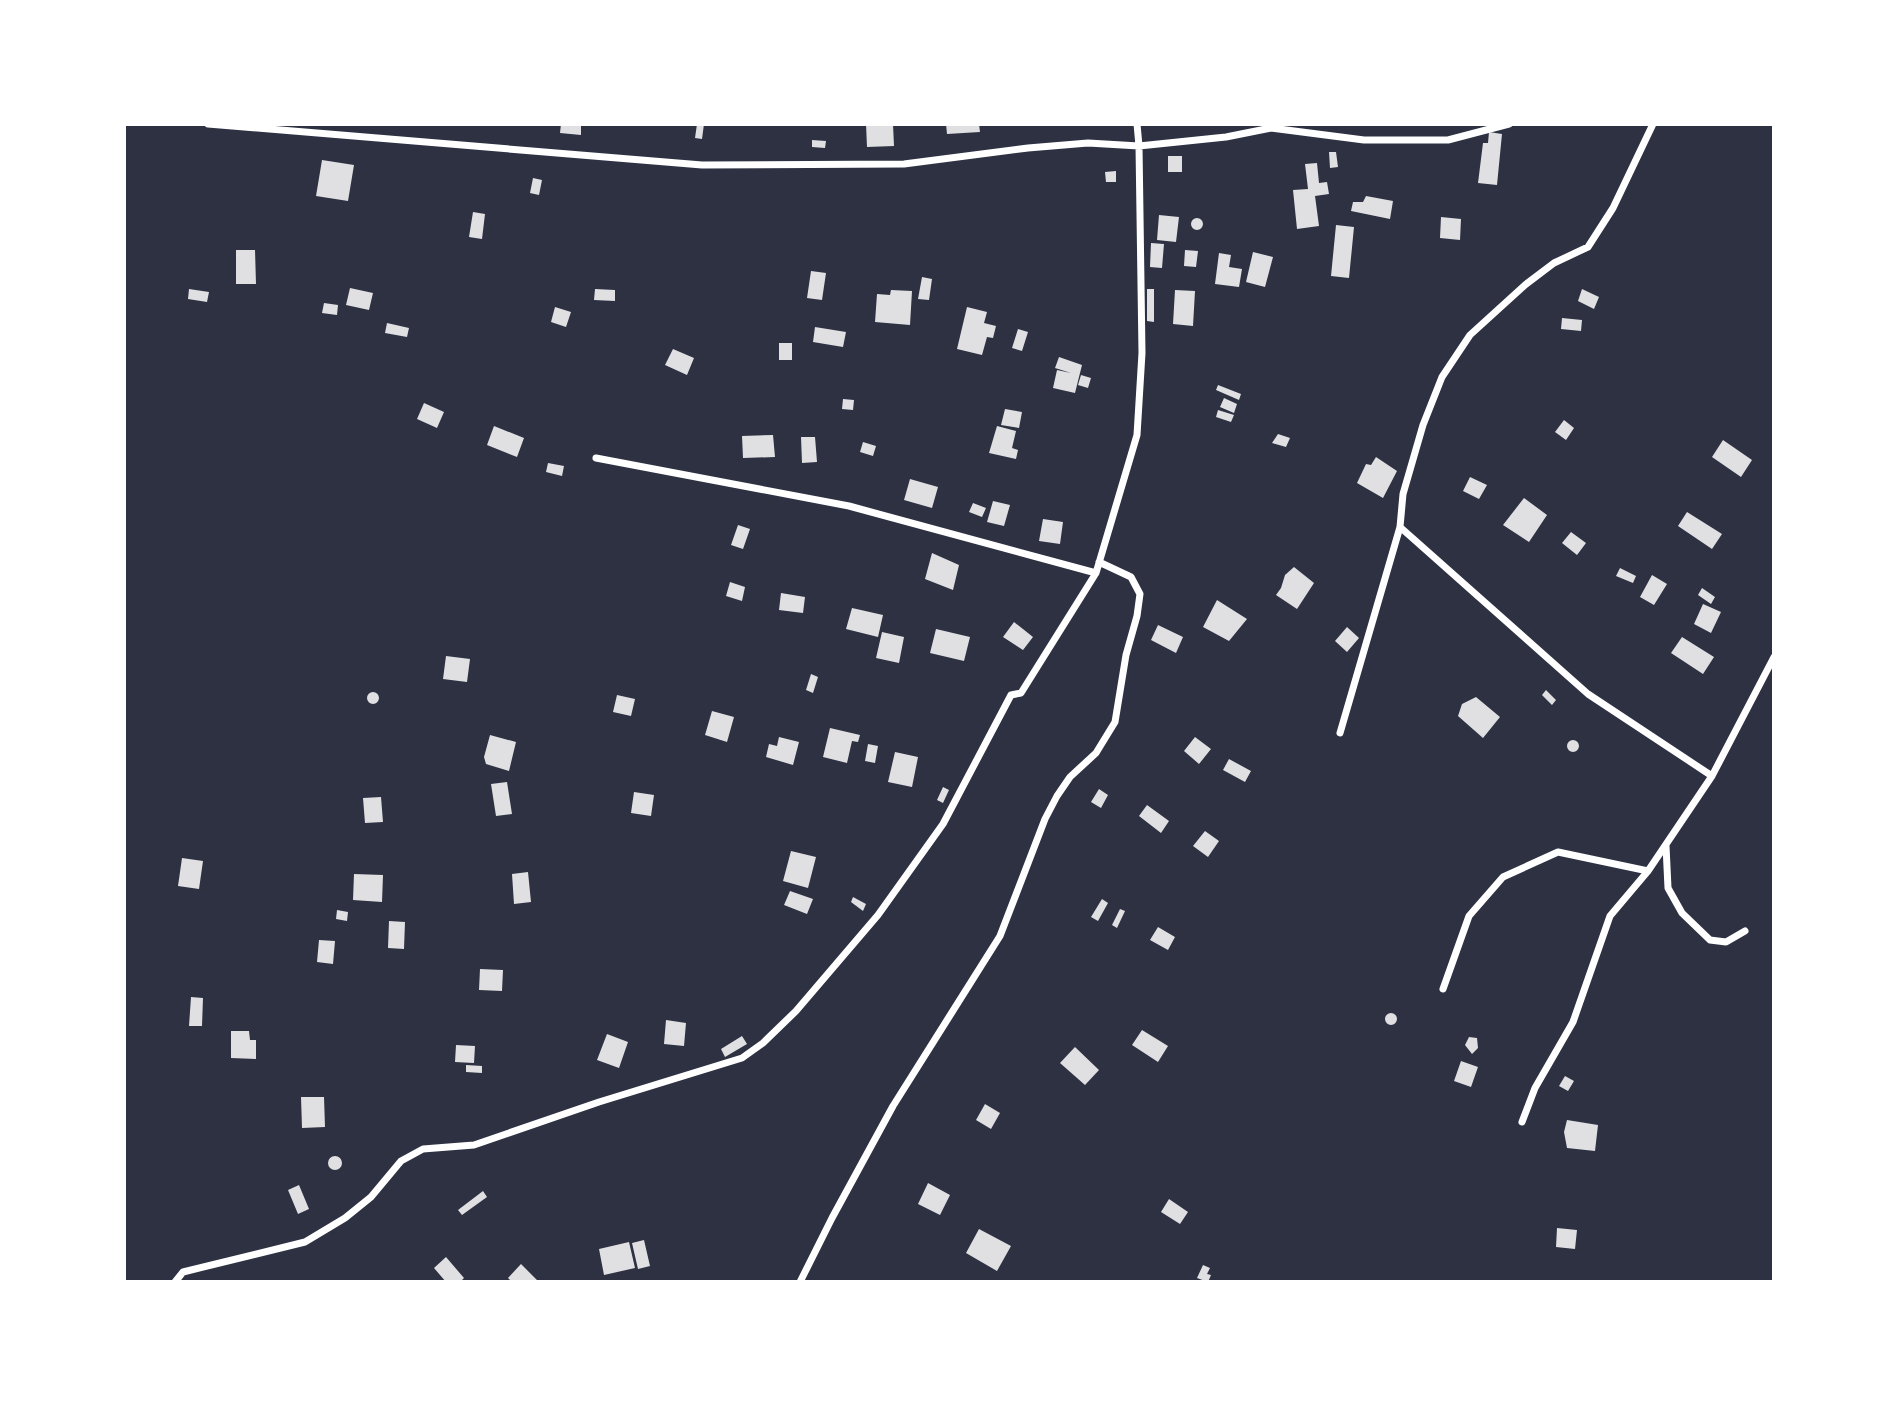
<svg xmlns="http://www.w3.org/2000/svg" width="1898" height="1406" font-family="'Golos Text',sans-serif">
	<rect width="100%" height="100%" fill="#2d3142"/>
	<path fill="#e0e0e3" d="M561,124H581V135L560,133Z
		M697,124H704L702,139L695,138Z
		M866,124H893L894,146L867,147Z
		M946,124H979L980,132L947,134Z
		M1489,132L1502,134L1497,185L1478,183L1483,143H1488Z
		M812,140L826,141L825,148L812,147Z
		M1329,152H1336L1338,167L1330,168Z
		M1168,156H1182V172H1168Z
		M322,160L354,165L348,201L316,196Z
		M1317,163L1319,183L1327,182L1329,194L1315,196L1319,226L1297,229L1293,190L1308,189L1305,164Z
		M1116,171V182H1106L1105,172Z
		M533,178L542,180L539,195L530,193Z
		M1366,196L1393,201L1390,219L1351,211L1353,202H1363Z
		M473,212L485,214L482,239L469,237Z
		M1159,215L1179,217L1176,242L1157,240Z
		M1441,217L1461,219L1460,240L1440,238Z
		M1191 224a6 6 0 1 1 12 0a6 6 0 1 1-12 0Z
		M1336,225L1354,227L1349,278L1331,276Z
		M1151,243L1164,244L1162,268L1150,267Z
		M236,250H255L256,284H236Z
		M1185,250L1198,251L1196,267L1184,266Z
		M1253,252L1273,257L1265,287L1246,282Z
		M1219,253L1231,255L1229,267L1242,269L1239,287L1215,284Z
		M811,271L826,273L822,300L807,298Z
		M922,277L932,279L929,300L918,299Z
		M350,288L373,293L369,310L346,305Z
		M189,289L209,292L207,302L188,299Z
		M595,289L615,290V301L594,300Z
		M1147,289H1154V322L1147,321Z
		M1582,289L1599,297L1594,309L1578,301Z
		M891,290L912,291L910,325L875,322L877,294L890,295Z
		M1175,290L1195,291L1193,326L1173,324Z
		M324,303L338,305L337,315L322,313Z
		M555,307L571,312L566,327L551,322Z
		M967,307L987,312L984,323L996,326L993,338L987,337L982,355L957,349Z
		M1562,318L1582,320L1581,331L1561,329Z
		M387,323L409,328L407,337L385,333Z
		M815,327L846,332L843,347L813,342Z
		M1018,329L1028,332L1022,351L1012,348Z
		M779,343H792V360H779Z
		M673,349L694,358L687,375L665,365Z
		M1059,357L1082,365L1075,393L1053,388L1057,370L1071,373L1055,368Z
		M1081,375L1091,378L1088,388L1078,385Z
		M1218,385L1241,394L1239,400L1216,390Z
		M1224,398L1237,404L1234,413L1220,407Z
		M843,399L854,400L853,410L842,409Z
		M424,403L444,412L437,428L417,419Z
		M1005,409L1022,412L1019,428L1001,425Z
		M1218,410L1234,415L1231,422L1216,417Z
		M1564,420L1574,428L1566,440L1555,432Z
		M494,426L524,438L517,457L487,445Z
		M997,426L1016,431L1012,448L1018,450L1016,459L989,453Z
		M1278,434L1290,438L1286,447L1272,443Z
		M773,435L775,457L743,458L742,436Z
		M801,437H815L817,462L802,463Z
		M1723,440L1752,460L1741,477L1712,457Z
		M863,442L876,446L873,456L860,452Z
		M1376,457L1397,471L1383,498L1357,483L1366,464L1371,465Z
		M548,463L564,466L562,476L546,472Z
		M1470,477L1487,485L1479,499L1463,491Z
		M910,479L938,487L932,508L904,500Z
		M1524,498L1547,515L1529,542L1503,525Z
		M993,501L1010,505L1004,526L987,522Z
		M973,503L986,508L982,517L969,512Z
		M1687,512L1722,534L1712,549L1678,526Z
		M1043,519L1063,522L1060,544L1039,541Z
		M738,525L750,529L743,549L731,545Z
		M1571,532L1586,543L1577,555L1562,543Z
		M932,553L959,565L953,590L925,579Z
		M1294,567L1314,583L1297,609L1276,595L1281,588L1285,575Z
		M1620,568L1636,576L1633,583L1616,576Z
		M1652,575L1667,584L1654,605L1640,597Z
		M730,582L745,587L742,601L726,596Z
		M1702,588L1715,597L1711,604L1698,595Z
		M781,593L805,597L803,613L779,610Z
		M1217,600L1247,619L1229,641L1203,627Z
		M1703,604L1721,612L1711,633L1694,624Z
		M852,608L883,615L878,637L846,629Z
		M1014,622L1033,637L1023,650L1003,637Z
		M1158,625L1183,637L1176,653L1151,640Z
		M1347,627L1359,638L1347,652L1335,641Z
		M936,629L970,637L964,661L930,653Z
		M882,632L904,637L899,663L876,658Z
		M1682,637L1714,657L1703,674L1671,653Z
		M446,656L470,659L467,682L443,679Z
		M811,674L818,677L813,693L806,690Z
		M1546,690L1556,700L1552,705L1542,695Z
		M367 698a6 6 0 1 1 12 0a6 6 0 1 1-12 0Z
		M617,695L635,699L631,716L613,712Z
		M1476,697L1500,717L1483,738L1458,716L1462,704Z
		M712,711L734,717L727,742L705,735Z
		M830,728L860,735L858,742L852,741L847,763L823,757Z
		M490,735L516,742L509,771L486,764L484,757Z
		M779,737L799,742L793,765L766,757L769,744L777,746Z
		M1195,737L1211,749L1199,764L1184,751Z
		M1567 746a6 6 0 1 1 12 0a6 6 0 1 1-12 0Z
		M868,744L878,746L875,763L865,761Z
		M895,752L918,757L912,787L888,782Z
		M1229,759L1251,771L1245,782L1223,770Z
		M507,782L512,814L496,816L491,784Z
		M943,787L949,790L943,803L937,800Z
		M1099,789L1108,795L1101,808L1091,802Z
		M634,792L654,795L651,816L631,813Z
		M381,797L383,822L365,823L363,798Z
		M1147,805L1169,821L1161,833L1139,816Z
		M1205,831L1219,841L1208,857L1193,846Z
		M791,851L816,857L808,888L783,881Z
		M182,858L203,861L199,889L178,886Z
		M528,872L531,902L514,904L512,874Z
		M354,874L383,875L382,902L353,900Z
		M790,891L813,899L807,914L784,905Z
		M853,897L866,904L863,911L851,902Z
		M1102,899L1108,903L1098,921L1091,917Z
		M1120,909L1125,911L1117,928L1112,925Z
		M337,910L348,912L347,921L336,919Z
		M389,921L405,922L404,949L388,948Z
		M1158,927L1175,937L1168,950L1150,940Z
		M319,940L335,941L333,964L317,962Z
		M480,969L503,970L502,991L479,990Z
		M191,997L203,998L202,1026H189Z
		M1385 1019a6 6 0 1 1 12 0a6 6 0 1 1-12 0Z
		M666,1020L686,1023L684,1046L664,1044Z
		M1142,1030L1168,1046L1158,1062L1132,1045Z
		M231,1031H249L250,1040H256V1059L231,1058Z
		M607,1034L628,1042L619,1068L597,1060Z
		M742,1036L747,1044L725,1057L721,1049Z
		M1469,1037L1477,1038L1478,1048L1472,1054L1465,1045Z
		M456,1045L475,1046L474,1063L455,1062Z
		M1075,1047L1099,1070L1085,1085L1060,1063Z
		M1461,1061L1478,1067L1471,1087L1454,1081Z
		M466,1065L482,1066V1073L466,1072Z
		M1565,1076L1574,1081L1568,1091L1559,1086Z
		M301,1097H324L325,1127L302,1128Z
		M985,1104L1000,1113L991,1129L976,1120Z
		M1567,1120L1598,1125L1595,1151L1567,1148L1564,1132Z
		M328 1163a7 7 0 1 1 14 0a7 7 0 1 1-14 0Z
		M928,1183L950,1195L940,1215L918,1204Z
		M299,1185L309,1209L298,1214L288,1190Z
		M483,1191L487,1197L462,1215L458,1210Z
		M1169,1199L1188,1212L1180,1224L1161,1212Z
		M1557,1228L1577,1230L1575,1249L1556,1247Z
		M979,1229L1011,1246L997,1271L966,1253Z
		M644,1240L650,1266L638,1269L632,1243Z
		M629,1242L635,1268L604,1275L599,1249Z
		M446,1257L464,1278L460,1282H446L434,1268Z
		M521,1264L539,1282H512L508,1278Z
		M1203,1265L1210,1268L1207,1274L1211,1275L1208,1282L1197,1278Z"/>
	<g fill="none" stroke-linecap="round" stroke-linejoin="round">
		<path stroke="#fff" stroke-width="7" d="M208,124L702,165L904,164L1028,148L1088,143L1139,146L1226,137L1271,128L1364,140H1448L1509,124
			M596,458L849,506L1096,573
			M1400,527L1588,694L1712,776
			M1340,733L1400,527L1403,494L1423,425L1442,377L1470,335L1525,285L1554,263L1588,247L1613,208L1653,124
			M1666,846L1668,888L1682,913L1710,940L1726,942L1745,931
			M1443,989L1469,916L1503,877L1558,852L1648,871
			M1522,1122L1535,1088L1573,1022L1610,916L1648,871L1712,776L1774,657
			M175,1282L183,1272L305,1242L345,1218L371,1197L401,1161L423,1149L474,1145L599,1102L742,1058L763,1043L796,1011L878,915L943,824L1011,695L1021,693L1096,573L1137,435L1142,353L1139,146L1137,124
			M800,1282L832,1218L893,1106L1000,936L1045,819L1057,796L1070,777L1096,753L1115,722L1126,655L1137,616L1140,594L1131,577L1099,562"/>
	</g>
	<rect width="1898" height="1406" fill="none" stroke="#ffffff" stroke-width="252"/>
</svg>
